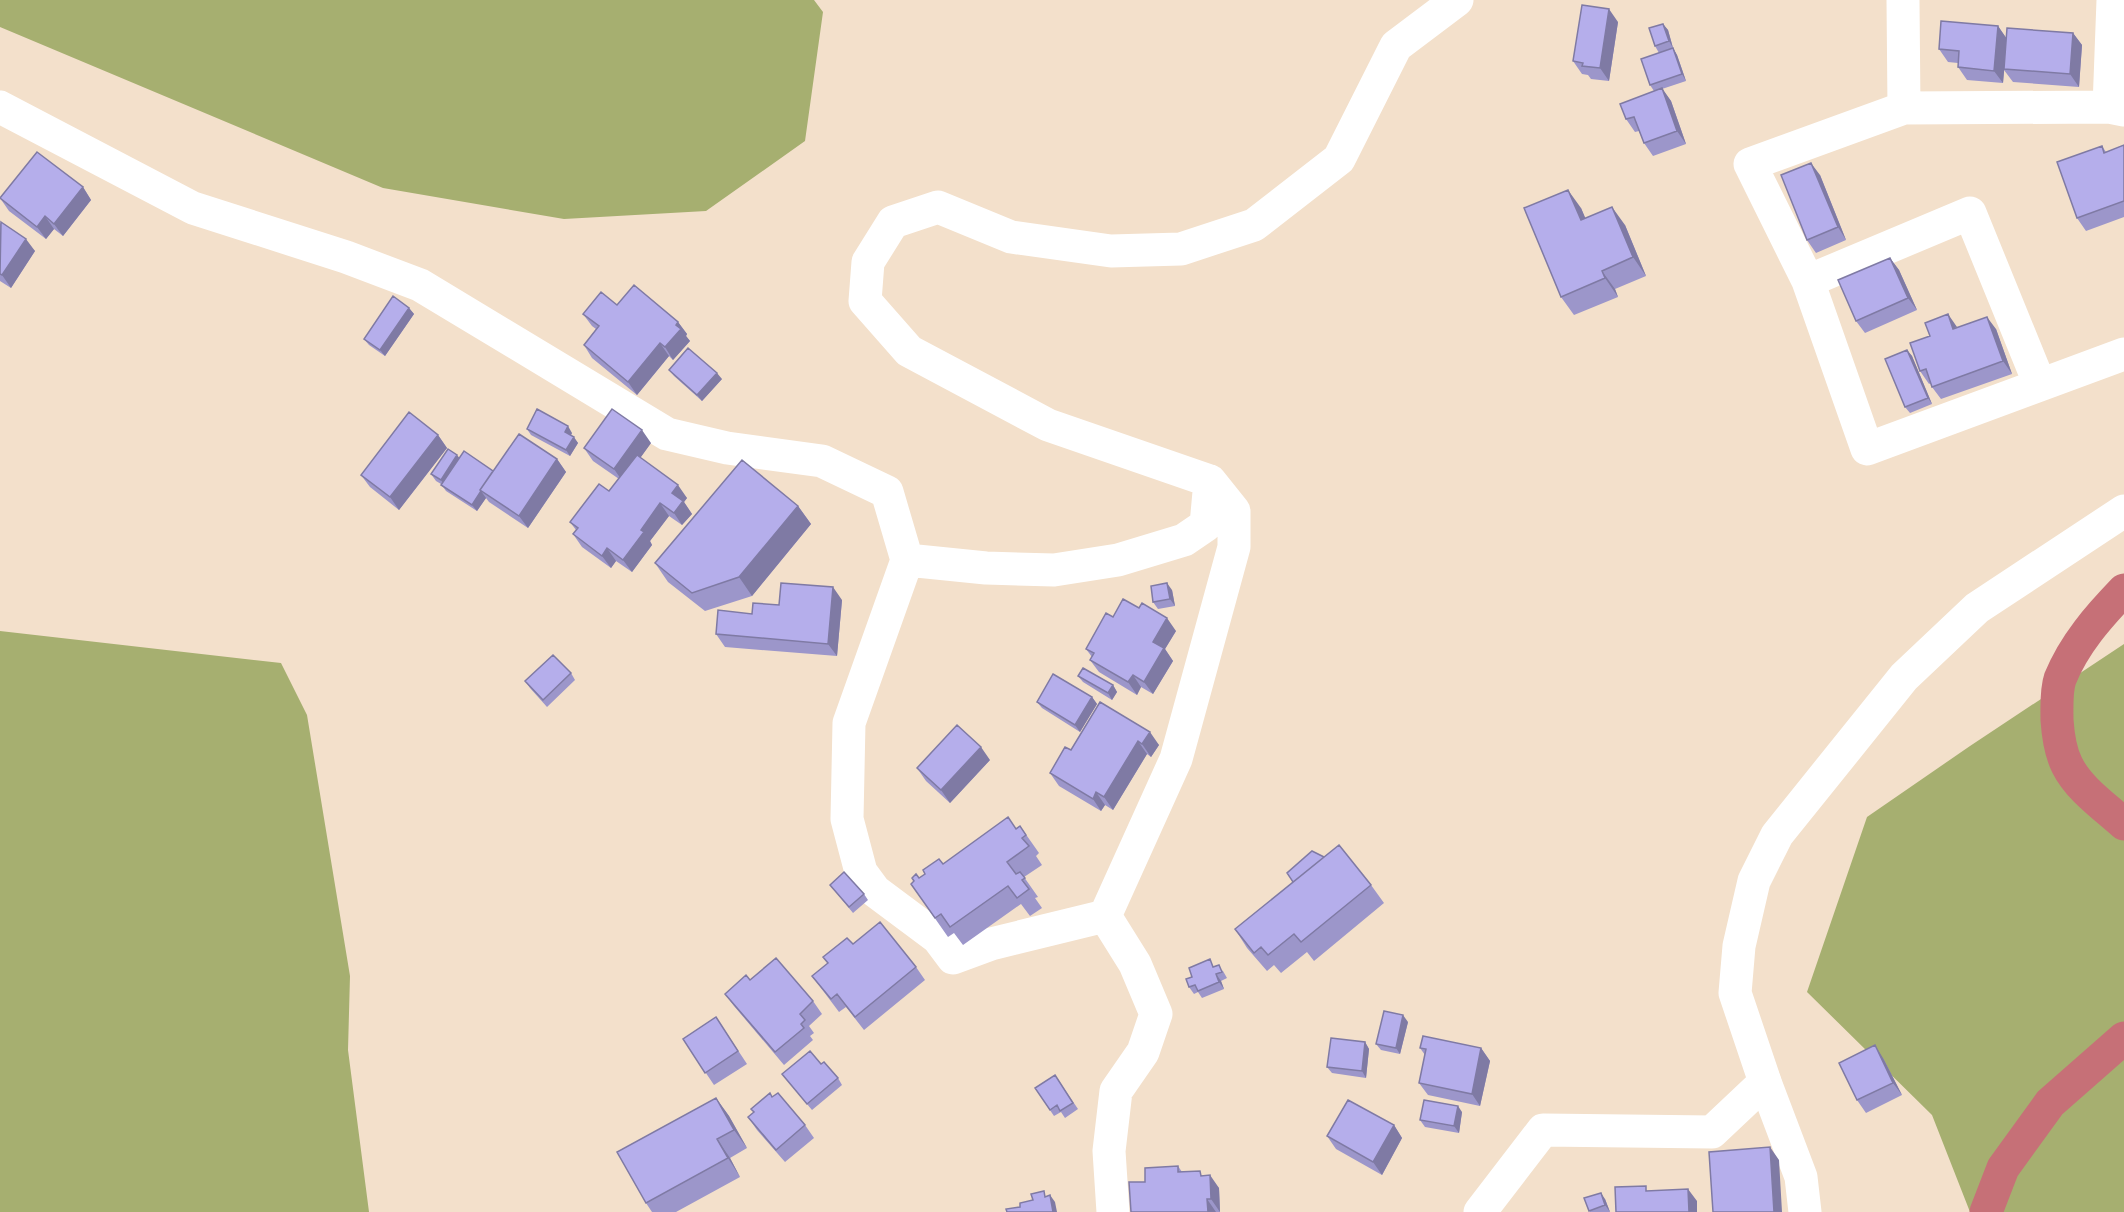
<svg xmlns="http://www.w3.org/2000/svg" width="2124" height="1212" font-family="Bitter,serif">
	<rect width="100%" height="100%" fill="#f3e0cb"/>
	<path fill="#a6af70" d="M0,0H814L823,12L805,141L706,211L564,219L383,188L0,27Z
		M0,631L281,663L307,715L350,976L348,1050L369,1212H0Z
		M2124,644V1212H1970L1932,1115L1807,992L1867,817L1970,746Z"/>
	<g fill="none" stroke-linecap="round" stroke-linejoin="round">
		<path stroke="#fff" stroke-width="33" d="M1903,0L1904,108
			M0,107L193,208L346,257L420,285L667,434L727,448L822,461L887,492L907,560L849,723L847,819L861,872L875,891L938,938L953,958L991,944L1105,916
			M2109,107L2113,0
			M2124,110L2109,107L1904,108L1750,164L1808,281L1867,449L2124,354
			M1808,281L1970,213L2040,385
			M907,560L986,568L1054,570L1118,560L1184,540L1206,525L1210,481
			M1105,916L1176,759L1234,547V511L1210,481L1048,425L909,351L865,301L868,262L893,222L938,207L1011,237L1111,251L1181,249L1254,225L1339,159L1396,46L1457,0
			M1105,916L1135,964L1156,1014L1143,1052L1116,1091L1109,1151L1113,1212
			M1480,1212L1543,1130L1712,1132L1765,1082"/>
		<path stroke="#fff" stroke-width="33" d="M1805,1212L1801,1177L1765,1082L1735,993L1739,946L1754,881L1777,835L1904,677L1977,608L2124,511"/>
		<path stroke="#c67077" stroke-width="33" d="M2124,590C2099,616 2074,644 2060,679C2056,691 2057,707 2057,720C2058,735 2060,751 2067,765C2079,789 2104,806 2124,824
			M1986,1212L2003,1168L2050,1103L2124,1038"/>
	</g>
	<path fill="#9c96ca" d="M1618,22L1609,81L1591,79L1588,75L1582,74L1573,61Z
		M1663,24L1668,30L1673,48L1659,53L1655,46Z
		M1998,26L2006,38L2073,33L2082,45L2079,87L2013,82L2004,70L2003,83L1967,80L1958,67V63L1948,62L1939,49Z
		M1673,48L1677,55L1686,81L1662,89L1671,101L1686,144L1653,156L1644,143L1639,131L1635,132L1626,119L1654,91L1650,85Z
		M2124,145V217L2086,231L2077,218L2102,146L2106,152Z
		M1820,175L1846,240L1816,253L1807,240Z
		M83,187L91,200L63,236L54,229L46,239L9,211L0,198Z
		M1581,208L1585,218L1625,225L1646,276L1615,289L1618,297L1574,315L1561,297Z
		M0,223L35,251L11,288L0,281Z
		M1890,258L1899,270L1917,310L1865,333L1856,321Z
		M617,305L678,322L687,334L686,336L690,341L673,360L669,356L637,395L592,358L584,345L596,329L592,326L583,314Z
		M409,308L414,314L385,356L369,345L364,339Z
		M1957,327L1996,329L2012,374L1941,399L1932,387L1931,383L1929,384L1920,371Z
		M1907,350L1912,356L1932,404L1910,413L1905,407Z
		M669,370L722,379L702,401L674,376Z
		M527,429L572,433L571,435L578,443L570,456L531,435Z
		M438,435L447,448L399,510L370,487L361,475Z
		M651,443L640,458L687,498L684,502L692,514L682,525L669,516L650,541L652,545L632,572L616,561L611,568L582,547L573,534L576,530L570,522L609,491L619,479L593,461L584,448Z
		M459,458L493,471L557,459L566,472L528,528L489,502L486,498L477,511L446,491L441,484L436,481L431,474Z
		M798,506L811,524L752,596L705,611L668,582L655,563Z
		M1172,590L1175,606L1158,609L1153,602Z
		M842,600L837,656L725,647L716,634L752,614L779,605Z
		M1113,617L1176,631L1165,649L1173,661L1153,694L1141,687L1137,695L1099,672L1090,660L1092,657L1086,649Z
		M571,673L575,680L547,707L530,688L525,681Z
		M1078,676L1113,685L1117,692L1112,700L1083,682Z
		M1092,697L1097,704L1080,732L1042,708L1037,702Z
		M1100,702L1159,745L1151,757L1147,754L1113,810L1105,805L1101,811L1059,786L1050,773L1071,750Z
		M990,760L950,803L926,781L917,768Z
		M1020,826L1039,853L1036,856L1042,865L1024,877L1038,897L1035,898L1042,908L1030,916L1021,904L963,945L954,933L948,937L911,884L943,864Z
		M830,885L864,894L868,900L853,913Z
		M1371,885L1384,903L1314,961L1307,952L1281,973L1274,965L1267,971L1247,948L1235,929Z
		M853,944L916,967L925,980L864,1030L846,1007L839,1012L812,976Z
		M1215,966L1223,971L1227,978L1221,981L1224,989L1202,998L1198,992L1194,994L1189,987Z
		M750,980L813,1001L822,1014L809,1026L814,1033L810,1036L813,1040L784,1065L734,1006L725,994Z
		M716,1017L747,1064L714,1085L683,1039Z
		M1408,1022L1400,1054L1381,1050L1376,1044Z
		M1365,1042L1369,1049L1366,1078L1332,1073L1327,1067Z
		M1420,1048H1481L1490,1061L1480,1106L1428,1095L1419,1083L1425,1055Z
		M1883,1058L1902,1095L1866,1113L1857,1100Z
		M821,1064L838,1078L842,1085L812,1110L782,1074Z
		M1055,1075L1078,1109L1065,1118L1061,1112L1054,1116L1035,1088Z
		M772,1097L805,1125L814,1138L785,1162L757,1130L748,1117L754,1112L751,1109Z
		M716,1098L729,1116L747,1148L730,1158L740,1177L676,1212H652L646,1203Z
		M1462,1112L1459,1133L1425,1127L1420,1120Z
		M1394,1125L1402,1138L1382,1175L1336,1149L1327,1136Z
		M1178,1166L1182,1172L1204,1176L1219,1188L1220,1212H1131L1145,1182Z
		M1584,1198L1605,1199L1610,1212H1611H1590Z"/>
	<path fill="#7f7aa4" d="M1609,9L1618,22L1609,81L1600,68Z
		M1663,24L1668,30L1673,48L1669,41Z
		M1998,26L2007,39L2003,83L1994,71Z
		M2073,33L2082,45L2079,87L2070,74Z
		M1673,48L1677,55L1686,81L1682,74Z
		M1662,88L1671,101L1686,144L1677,131Z
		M1811,163L1820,175L1846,240L1838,227Z
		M83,187L91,200L63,236L54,224Z
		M1568,190L1581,208L1594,238L1581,220Z
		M1612,207L1625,225L1646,276L1633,257Z
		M45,216L54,229L46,239L37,227Z
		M26,239L35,251L11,288L2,275Z
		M1890,258L1899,270L1917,310L1908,298Z
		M1602,271L1615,289L1618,297L1605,278Z
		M409,308L414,314L385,356L380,350Z
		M1948,314L1957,327L1953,329Z
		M1987,317L1996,329L2012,374L2003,361Z
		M678,322L687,334L686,336L690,341L673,360L665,347Z
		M660,343L669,356L637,395L628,382Z
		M1907,350L1912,356L1932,404L1928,398Z
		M717,373L722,379L702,401L697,395Z
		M568,426L572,433L569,438L565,432Z
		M642,430L651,443L623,482L614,469Z
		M438,435L447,448L399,510L390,497Z
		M574,437L578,443L570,456L566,450Z
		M457,455L462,461L445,487L441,480Z
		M557,459L566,472L528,528L519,516Z
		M678,485L687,498L684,502L692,514L682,525L674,513L672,493Z
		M481,491L486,498L477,511L472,505Z
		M660,503L669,516L650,541L652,545L632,572L623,560L641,530Z
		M798,506L811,524L752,596L739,577Z
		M607,548L616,561L611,568L602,556Z
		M1167,583L1172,590L1175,606L1170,599Z
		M833,587L842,600L837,656L828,644Z
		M1167,618L1176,631L1165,649L1173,661L1153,694L1144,682L1153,642Z
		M1133,675L1141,687L1137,695L1128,682Z
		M1113,685L1117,692L1112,700L1108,693Z
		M1092,697L1097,704L1080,732L1075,725Z
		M1150,732L1159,745L1151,757L1142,744Z
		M1138,741L1147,754L1113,810L1104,797Z
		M981,747L990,760L950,803L941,790Z
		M1096,792L1105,805L1101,811L1093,799Z
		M1216,974L1221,981L1224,989L1219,982Z
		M1403,1015L1408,1022L1400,1054L1396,1048Z
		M1365,1042L1369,1049L1366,1078L1362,1071Z
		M1875,1045L1883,1058L1902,1095L1893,1083Z
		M1481,1048L1490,1061L1480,1106L1472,1094Z
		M716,1098L729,1116L747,1148L734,1130Z
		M1458,1106L1462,1112L1459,1133L1454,1126Z
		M1394,1125L1402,1138L1382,1175L1373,1162Z
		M717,1139L730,1158L740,1177L728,1158Z
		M1770,1147L1779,1160L1782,1212H1774Z
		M1210,1175L1219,1188L1220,1212L1211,1199Z
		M1688,1189L1697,1201V1212H1689Z
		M1601,1193L1605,1199L1610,1212L1605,1205Z
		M1050,1195L1055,1202L1057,1212H1053Z
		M1207,1199L1216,1212H1208Z"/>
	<path fill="#b5aeeb" stroke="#7f7aa4" stroke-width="1.5" d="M1582,5L1609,9L1600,68L1582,66L1583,63L1573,61Z
		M1941,21L1998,26L1994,71L1958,67L1959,51L1939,49Z
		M1663,24L1669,41L1655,46L1649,28Z
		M2007,28L2073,33L2070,74L2004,69Z
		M1673,48L1682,74L1650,85L1641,59Z
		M1662,88L1677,131L1644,143L1634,117L1626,119L1620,104Z
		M2124,145V201L2077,218L2057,162L2102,146L2104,153Z
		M37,152L83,187L54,224L45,216L37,227L0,198Z
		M1811,163L1838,227L1807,240L1781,175Z
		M1568,190L1581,220L1612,207L1633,257L1602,271L1605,278L1561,297L1524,208Z
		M1,222L26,239L2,275L0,274Z
		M1890,258L1908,298L1856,321L1838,280Z
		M634,285L678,322L676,325L681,329L665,347L660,343L628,382L584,345L599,326L583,314L601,292L617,305Z
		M393,296L409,308L380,350L364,339Z
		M1948,314L1953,329L1987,317L2003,361L1932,387L1926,369L1920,371L1910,343L1930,336L1925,323Z
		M688,348L717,373L697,395L669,370Z
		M1907,350L1928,398L1905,407L1885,359Z
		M537,409L568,426L565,432L574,437L566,450L527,429Z
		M612,409L642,430L614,469L584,448Z
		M409,412L438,435L390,497L361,475Z
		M519,434L557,459L519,516L480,490Z
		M448,449L457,455L441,480L431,474Z
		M464,451L493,471L480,490L481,491L472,505L441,485Z
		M637,455L678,485L672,493L683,501L674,513L660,503L641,530L644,532L623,560L607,548L602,556L573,534L578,528L570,522L599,484L609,491Z
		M742,460L798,506L739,577L692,593L655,563Z
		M781,583L833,587L828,644L716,634L718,610L752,614L753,603L779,605Z
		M1167,583L1170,599L1153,602L1151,586Z
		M1123,599L1139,608L1142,603L1167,618L1153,642L1164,648L1144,682L1133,675L1128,682L1090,660L1094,653L1086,649L1106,613L1113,617Z
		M553,655L571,673L543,700L525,681Z
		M1083,668L1113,685L1108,693L1078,676Z
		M1053,674L1092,697L1075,725L1037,702Z
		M1100,702L1150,732L1142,744L1138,741L1104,797L1096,792L1093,799L1050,773L1065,747L1071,750Z
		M957,725L981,747L941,790L917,768Z
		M1008,817L1016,829L1020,826L1026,835L1022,838L1029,846L1007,862L1016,874L1020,872L1025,878L1022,880L1029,889L1017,898L1008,886L950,927L941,914L935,918L911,884L914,881L912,878L916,874L919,878L925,874L923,870L939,859L943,864Z
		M1339,845L1371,885L1301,942L1294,934L1268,955L1261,947L1254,953L1235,929Z
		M1312,851L1324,857L1293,882L1287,873Z
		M844,872L864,894L849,907L830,885Z
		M880,922L916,967L855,1017L837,994L831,999L812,976L828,963L823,957L847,938L853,944Z
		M776,958L813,1001L800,1014L805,1020L801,1024L804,1028L775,1052L725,994L746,975L750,980Z
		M1210,959L1213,967L1219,965L1222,972L1216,974L1219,982L1198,991L1195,985L1189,987L1186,979L1192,977L1189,968Z
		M1384,1011L1403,1015L1396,1048L1376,1044Z
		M716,1017L738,1051L705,1073L683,1039Z
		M1423,1036L1481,1048L1472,1094L1419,1083L1426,1049L1420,1048Z
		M1331,1038L1365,1042L1362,1071L1327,1067Z
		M1875,1045L1893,1083L1857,1100L1839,1063Z
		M810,1051L821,1064L824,1062L838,1078L807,1104L782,1074Z
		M1055,1075L1073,1103L1060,1111L1057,1105L1050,1110L1035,1088Z
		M770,1093L772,1097L778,1093L805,1125L776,1150L748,1117L754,1112L751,1109Z
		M716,1098L734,1130L717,1139L728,1158L646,1203L617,1152Z
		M1348,1100L1394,1125L1373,1162L1327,1136Z
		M1424,1100L1458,1106L1454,1126L1420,1120Z
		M1770,1147L1774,1212H1713L1709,1152Z
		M1178,1166V1172L1200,1171L1201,1176L1210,1175L1211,1199H1207L1208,1212H1131L1129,1182H1145V1168Z
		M1646,1186V1191L1688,1189L1689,1212H1616L1615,1187Z
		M1044,1191L1045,1197L1050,1195L1053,1212H1007L1006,1209L1020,1207V1203L1033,1200L1031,1194Z
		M1601,1193L1605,1205L1589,1211L1584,1198Z"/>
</svg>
